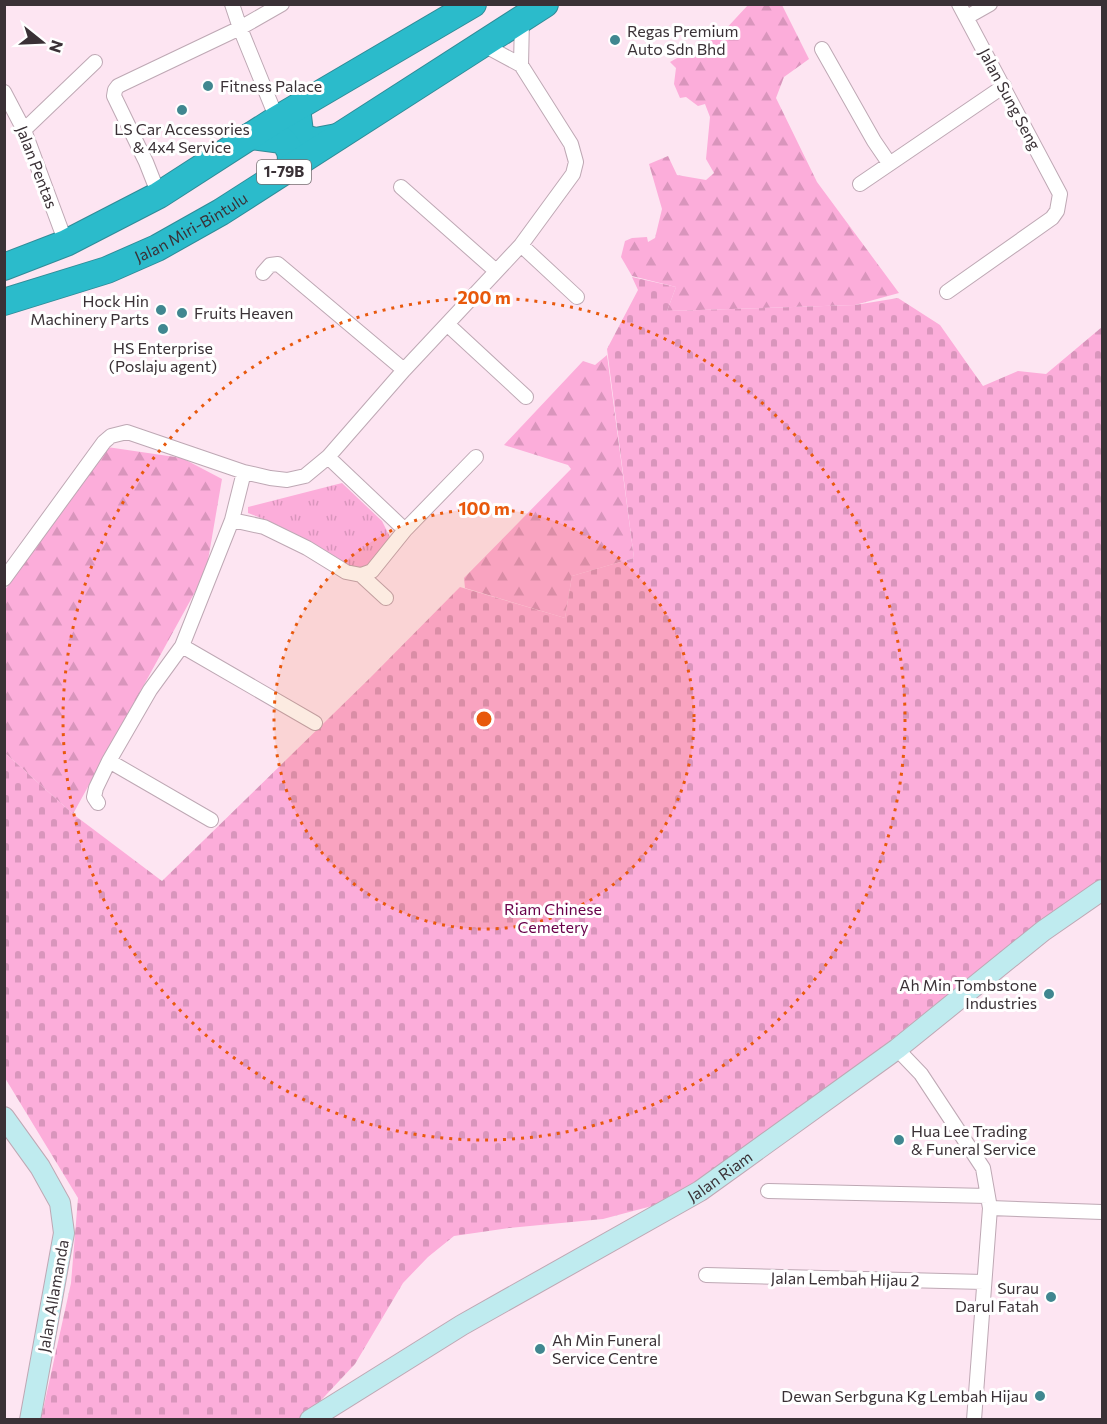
<svg xmlns="http://www.w3.org/2000/svg" width="1107" height="1424" font-family="Commissioner,sans-serif">
	<defs>
		<pattern id="forest-firs" width="22" height="20" patternUnits="userSpaceOnUse" patternTransform="scale(1.5)"><rect width="22" height="20" fill="#fcadda"/><path d="M5 1l3.5 6h-7zM16 11l3.5 6h-7z" fill="#d995bc"/></pattern>
		<pattern id="cemetery-stones" width="16" height="16" patternUnits="userSpaceOnUse" patternTransform="scale(1.5)"><rect width="16" height="16" fill="#fcadda"/><path d="M2 7V4a2 2 0 0 1 4 0v3zM10 15v-3a2 2 0 0 1 4 0v3z" fill="#d995bc"/></pattern>
		<pattern id="park-tufts" width="24" height="20" patternUnits="userSpaceOnUse" patternTransform="scale(1.5)"><rect width="24" height="20" fill="#fcadda"/><path d="M3 7l-1-3M5 7V3M7 7l1-3M15 17l-1-3M17 17v-4M19 17l1-3" fill="none" stroke="#d995bc"/></pattern>
	</defs>
	<rect width="100%" height="100%" fill="#fde5f2"/>
	<path fill="url(#forest-firs)" d="M748,5H782L809,59L784,77L776,98L817,182L899,293L855,305L667,311L676,287L632,276L621,257L625,241L632,238L647,237L648,242L655,238L662,209L649,164L668,156L677,175L706,180L714,173L706,159L710,117L705,104L698,106L686,97L680,98L674,84L676,68L670,62L723,32Z
		M607,355L634,558L572,576L565,618L465,588L464,578L571,469L568,465L504,445L583,361L595,365Z
		M107,447L182,458L222,479L206,572L73,814L5,753V590Z"/>
	<path fill="url(#cemetery-stones)" d="M632,277L676,287L667,311L855,305L898,298L940,325L983,386L1018,371L1046,374L1102,327V880L973,974L871,1056L700,1179L652,1206L603,1219L509,1228L454,1236L428,1257L403,1283L355,1364L311,1411L297,1419H41L71,1283L78,1198L5,1078V753L73,814L162,881L370,678L460,587L565,618L572,576L634,558L607,349L638,290Z"/>
	<path fill="url(#park-tufts)" d="M342,483L382,521L390,537L368,565L359,569L351,566C318,546 285,526 248,513V507Z"/>
	<g fill="none" stroke-linecap="round" stroke-linejoin="round">
		<g stroke="#bea8b4" stroke-width="16">
			<path id="street" d="M232,4L240,28L277,119
				M967,17L990,4
				M822,49L874,141L889,163
				M521,65L522,19
				M4,92L24,130L66,243
				M24,130L95,62
				M860,184L1004,86
				M401,187L496,271
				M159,195L146,162L114,96L115,90L118,86L240,28L282,4
				M521,245L577,297
				M263,273L270,265L278,264L404,370
				M947,292L1052,218L1057,211L1060,194L959,4
				M447,324L526,397
				M328,457L405,530
				M232,520L264,527L307,548L346,572L361,575L372,571L405,530L476,457
				M361,575L386,598
				M4,579L104,442L111,436L127,432L244,472
				M182,646L315,723
				M109,761L211,820
				M98,803L94,797L96,788L109,761L150,690L182,646L232,520L244,472L270,478L287,480L305,476L328,457L404,370L521,245L573,174L576,162L571,144L521,65L482,44
				M897,1049L921,1074L983,1168L990,1208L974,1420
				M768,1191L988,1196
				M990,1208L1102,1212
				M706,1275L984,1282"/>
		</g>
		<g stroke="#bea8b4" stroke-width="22">
			<g id="secondary">
				<path d="M4,1117L40,1167L60,1203L64,1233L30,1420"/>
				<path id="s1" d="M310,1420L462,1325L700,1191L897,1049L1043,931L1102,890"/>
			</g>
		</g>
		<g stroke="#308b97" stroke-width="28">
			<g id="highway">
				<path d="M297,108L300,132L304,138L316,141L337,137"/>
				<path d="M250,136L282,140C291,149 292,155 290,168"/>
				<path d="M4,267L66,243L159,195L277,119L473,4"/>
				<path id="s2" d="M4,302L107,270L157,248L221,212L545,4"/>
			</g>
		</g>
		<use href="#street" stroke="#fff" stroke-width="14"/>
		<use href="#secondary" stroke="#bfebef" stroke-width="20"/>
		<use href="#highway" stroke="#2bbbcb" stroke-width="26"/>
	</g>
	<circle cx="484" cy="719" r="210" fill="#e8590c" fill-opacity=".12"/>
	<g fill="none" stroke="#e8590c" stroke-width="3" stroke-dasharray="3 6">
		<circle cx="484" cy="719" r="210"/>
		<circle cx="484" cy="719" r="421"/>
	</g>
	<g fill="#408790" stroke="#fff" stroke-width="2">
		<circle cx="615" cy="40" r="6"/>
		<circle cx="208" cy="86" r="6"/>
		<circle cx="182" cy="110" r="6"/>
		<circle cx="161" cy="310" r="6"/>
		<circle cx="182" cy="313" r="6"/>
		<circle cx="163" cy="329" r="6"/>
		<circle cx="1049" cy="994" r="6"/>
		<circle cx="899" cy="1140" r="6"/>
		<circle cx="1051" cy="1297" r="6"/>
		<circle cx="540" cy="1349" r="6"/>
		<circle cx="1040" cy="1396" r="6"/>
	</g>
	<g text-anchor="middle" stroke-width="6" stroke-linejoin="round" paint-order="stroke">
		<rect fill="#fff" stroke="#756f72" stroke-width="1.5" x="257" y="160" width="54" height="24" rx="4.5"/>
		<g font-size="15" font-weight="bold" fill="#3a3136">
			<text x="284" y="177">1-79B</text>
		</g>
		<g font-size="16" fill="#3a3136" stroke="#fff" text-anchor="start">
			<text x="627" y="37">Regas Premium<tspan x="627" dy="18">Auto Sdn Bhd</tspan></text>
			<text x="220" y="92">Fitness Palace</text>
			<text x="182" y="135" text-anchor="middle">LS Car Accessories<tspan x="182" dy="18">&amp; 4x4 Service</tspan></text>
			<text x="149" y="307" text-anchor="end">Hock Hin<tspan x="149" dy="18">Machinery Parts</tspan></text>
			<text x="194" y="319">Fruits Heaven</text>
			<text x="163" y="354" text-anchor="middle">HS Enterprise<tspan x="163" dy="18">(Poslaju agent)</tspan></text>
			<text x="1037" y="991" text-anchor="end">Ah Min Tombstone<tspan x="1037" dy="18">Industries</tspan></text>
			<text x="911" y="1137">Hua Lee Trading<tspan x="911" dy="18">&amp; Funeral Service</tspan></text>
			<text x="1039" y="1294" text-anchor="end">Surau<tspan x="1039" dy="18">Darul Fatah</tspan></text>
			<text x="552" y="1346">Ah Min Funeral<tspan x="552" dy="18">Service Centre</tspan></text>
			<text x="1028" y="1402" text-anchor="end">Dewan Serbguna Kg Lembah Hijau</text>
		</g>
		<g font-size="16" fill="#3a3136" stroke="#fff">
			<text transform="translate(1010 99) rotate(62)" y="6">Jalan Sung Seng</text>
			<text transform="translate(37 167) rotate(69)" y="6">Jalan Pentas</text>
			<text dy="6" stroke="none"><textPath href="#s2" startOffset="202">Jalan Miri-Bintulu</textPath></text>
			<text dy="6" stroke="none"><textPath href="#s1" startOffset="477">Jalan Riam</textPath></text>
			<text transform="translate(845 1279) rotate(1)" y="6">Jalan Lembah Hijau 2</text>
			<text transform="translate(53 1296) rotate(-80)" y="6">Jalan Allamanda</text>
		</g>
		<g font-size="16" fill="#68014a" stroke="#fff">
			<text x="553" y="915">Riam Chinese<tspan x="553" dy="18">Cemetery</tspan></text>
		</g>
	</g>
	<circle cx="484" cy="719" r="9" fill="#e8590c" stroke="#fff" stroke-width="3"/>
	<g font-size="18" text-anchor="middle" font-weight="bold" fill="#e8590c" stroke="#fff" stroke-width="6" stroke-linejoin="round" paint-order="stroke">
		<text x="484" y="304">200 m</text>
		<text x="484" y="515">100 m</text>
	</g>
	<rect width="1107" height="1424" fill="none" stroke="#3a3136" stroke-width="12"/>
	<g transform="translate(42 42) rotate(108)" stroke="#ffffff" stroke-width="4.5" paint-order="stroke">
	<path d="M0-4.5L10 22L0 15L-10 22Z" fill="#3a3136"/>
	<text y="-9" font-size="16" font-weight="bold" text-anchor="middle" fill="#3a3136">N</text>
	</g>
</svg>
